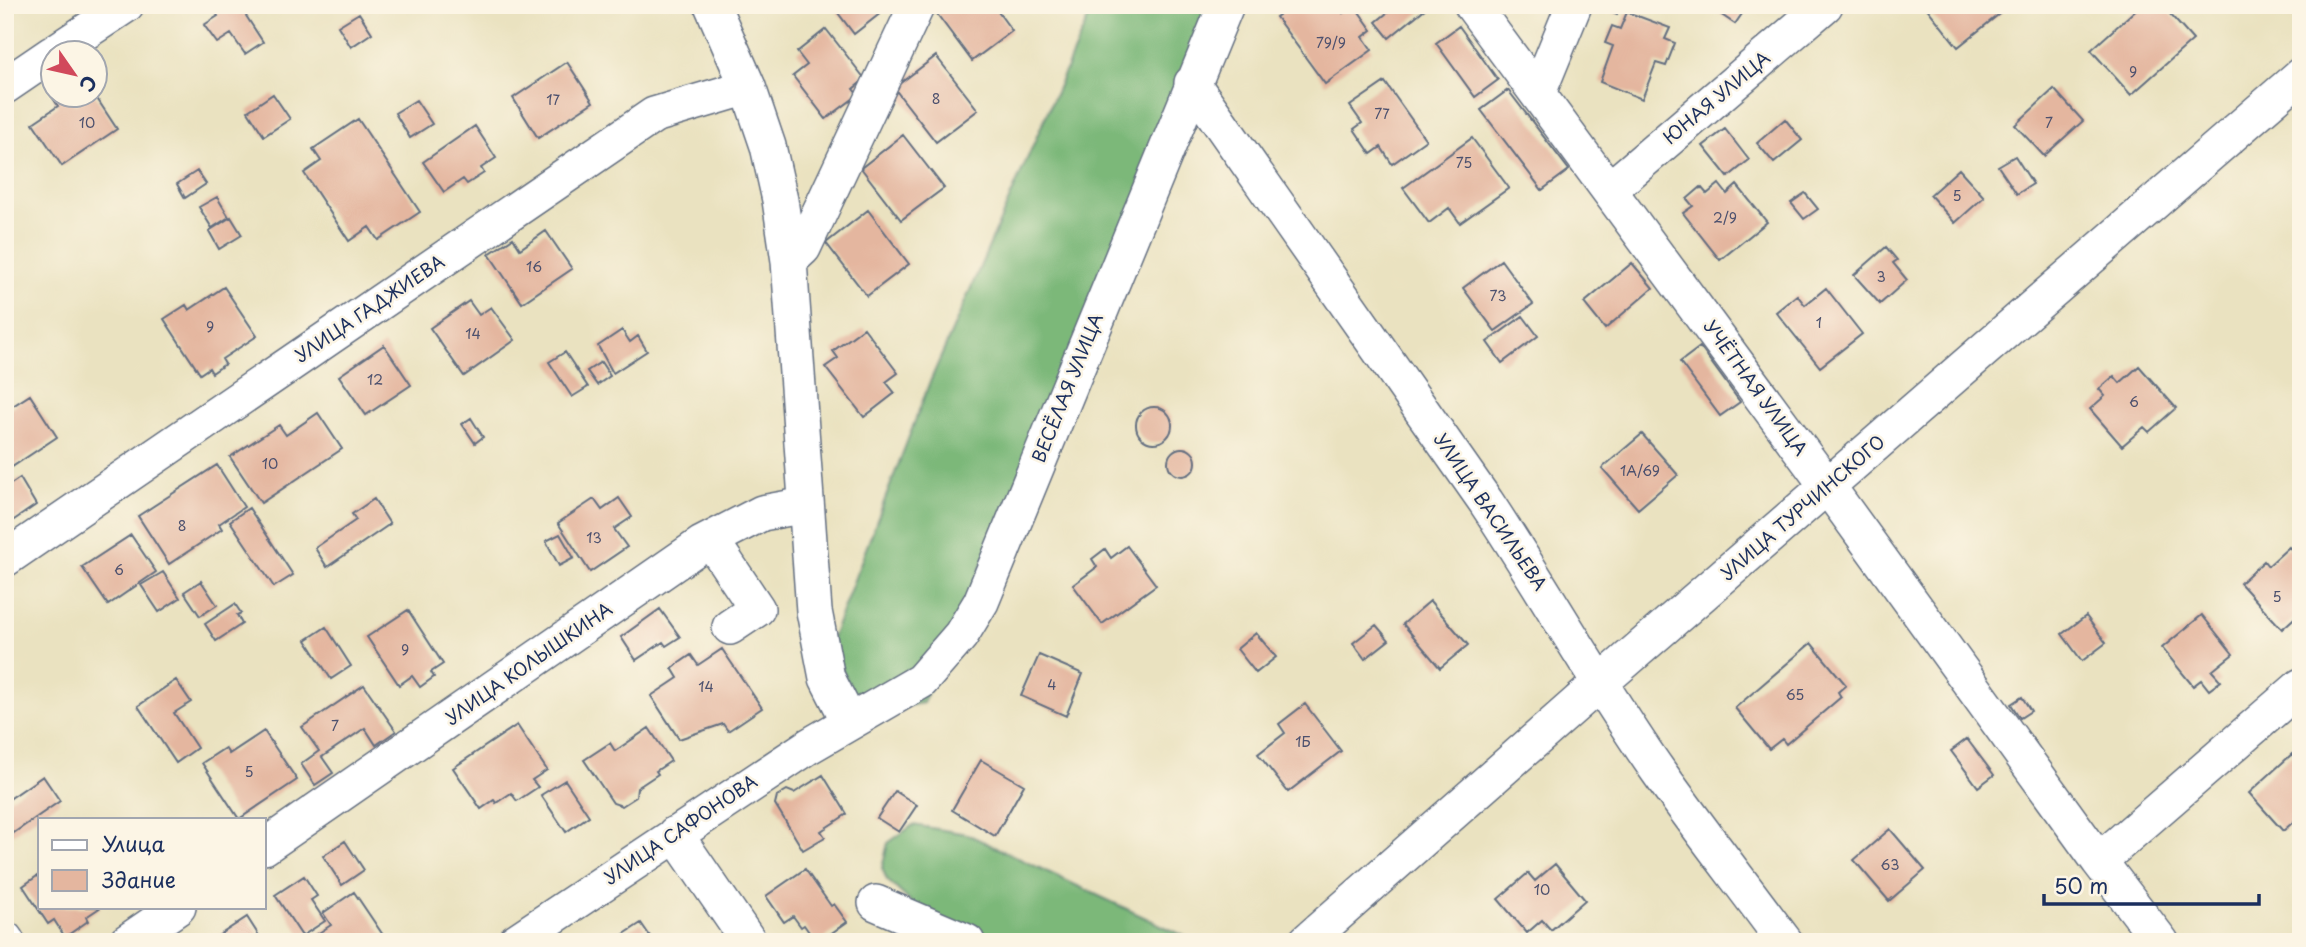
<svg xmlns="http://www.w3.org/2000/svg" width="2306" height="947" font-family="'Playpen Sans',sans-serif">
	<rect width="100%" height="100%" fill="#fcf5e5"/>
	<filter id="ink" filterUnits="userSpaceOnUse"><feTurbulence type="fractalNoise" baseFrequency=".0143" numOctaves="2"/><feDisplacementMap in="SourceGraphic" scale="14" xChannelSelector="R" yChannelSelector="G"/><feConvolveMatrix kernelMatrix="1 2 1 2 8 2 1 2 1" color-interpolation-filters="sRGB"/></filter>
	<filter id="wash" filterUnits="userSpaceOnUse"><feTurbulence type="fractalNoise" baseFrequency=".00686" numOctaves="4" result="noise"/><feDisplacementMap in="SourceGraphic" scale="28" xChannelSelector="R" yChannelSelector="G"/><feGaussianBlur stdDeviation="1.57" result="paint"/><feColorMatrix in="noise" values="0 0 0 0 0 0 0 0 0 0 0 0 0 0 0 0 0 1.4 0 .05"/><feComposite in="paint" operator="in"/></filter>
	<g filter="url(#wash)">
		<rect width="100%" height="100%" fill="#eae2c0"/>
		<path fill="#7bb879" stroke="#4b746c" stroke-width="2" d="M1094,5H1219L923,703L866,712L851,692L831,640L930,382Z
			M913,825L967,834L1197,942H989L927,917L887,880L882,868L888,843Z"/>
		<g id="blocks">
			<path fill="#e4b69f" d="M215,5H239L263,42L245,54L231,34L217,43L204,25L218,16L212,7Z
				M832,5H891L854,34Z
				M940,5H993L1012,31L972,61L934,10Z
				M1293,5H1338L1343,13L1354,5L1372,30L1363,37L1372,50L1325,84L1276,17Z
				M1397,5L1427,7L1389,38L1376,22Z
				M1606,5H1621L1617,14L1605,9Z
				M1707,5H1748L1735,24Z
				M1928,5H1999L2003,11L1958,47L1926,7Z
				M2141,5H2162L2193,40L2131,95L2091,50Z
				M1627,12L1670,28L1665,39L1675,43L1666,66L1656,63L1642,99L1600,82L1613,46L1605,43L1612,26L1620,29Z
				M359,13L372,33L351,47L338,26Z
				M1459,26L1498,80L1475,97L1436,43Z
				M826,29L865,79L853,89L858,95L826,119L793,76L807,65L797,52Z
				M936,56L978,110L936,142L894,88Z
				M567,62L593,102L538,138L513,98Z
				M1385,82L1426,140L1392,164L1381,147L1371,154L1354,129L1362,123L1350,106Z
				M2054,89L2083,121L2044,156L2015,125Z
				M1508,90L1569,170L1542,190L1481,110Z
				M58,94H69L76,105L90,94H94L117,129L62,166L33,123L58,106L53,98Z
				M273,94L290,119L264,136L248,111Z
				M416,100L432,124L410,138L395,113Z
				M358,119L420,212L378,240L369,227L349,241L304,173L321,161L313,149Z
				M1785,119L1802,140L1774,163L1757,143Z
				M475,126L496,158L481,168L484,173L467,184L463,179L444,192L423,162Z
				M1725,129L1749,160L1728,177L1703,146Z
				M903,135L944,188L901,220L861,168Z
				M1472,138L1509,188L1460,223L1449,208L1429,223L1403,188Z
				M2015,156L2033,184L2017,194L1998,166Z
				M1959,169L1984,197L1955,223L1930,195Z
				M197,171L206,184L185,198L177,184Z
				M1719,184L1727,194L1737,185L1767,222L1720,260L1683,213L1693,206L1687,199L1701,187L1707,194Z
				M1805,193L1818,209L1804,219L1791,203Z
				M217,197L229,217L212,228L199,207Z
				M868,210L909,264L867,296L826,243Z
				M231,217L242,235L219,249L209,231Z
				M546,231L572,269L522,303L489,254L513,238L520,249Z
				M1886,247L1897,260L1893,263L1907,280L1880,304L1854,275Z
				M1501,260L1533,304L1495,331L1463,288Z
				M1632,263L1653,288L1605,329L1584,303Z
				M224,287L257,336L222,359L225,364L212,373L209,368L200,374L164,319L186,305L189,310Z
				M1826,288L1862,334L1820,367L1776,312L1797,295L1805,305Z
				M469,301L479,315L491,307L515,340L464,376L430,328Z
				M1523,316L1538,336L1502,363L1487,342Z
				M864,328L898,373L886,382L895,393L864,417L825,367L838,358L833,351Z
				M622,330L630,342L638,336L647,351L613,373L598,346Z
				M384,345L411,385L366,415L339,376Z
				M1700,347L1740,402L1720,416L1680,362Z
				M565,352L588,387L572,397L549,362Z
				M601,362L610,376L597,385L587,371Z
				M2139,366L2176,408L2149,432L2144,427L2122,446L2090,409L2105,396L2099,389L2114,376L2120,383Z
				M30,395L57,437L9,469L5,463V411Z
				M1136 425a18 18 0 1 1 36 0a18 18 0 1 1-36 0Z
				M318,413L342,449L261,503L230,457L279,425L286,435Z
				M471,418L483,437L475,443L462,424Z
				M1642,434L1678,475L1638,509L1602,468Z
				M1168 462a14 14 0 1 1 28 0a14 14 0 1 1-28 0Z
				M217,465L244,507L219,524L222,529L169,564L138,516Z
				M20,478L36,505L8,524L5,520V488Z
				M619,498L632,517L614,529L627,547L590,572L558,523L594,499L602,510Z
				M374,499L390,524L327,567L315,548L356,520L352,514Z
				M249,508L293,575L274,587L230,521Z
				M560,534L574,558L559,566L546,541Z
				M131,535L156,572L108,605L82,567Z
				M1127,546L1156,585L1102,624L1073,585L1097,567L1092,559L1105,549L1111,558Z
				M2289,547L2301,559V612L2282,629L2240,583L2264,561L2268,566Z
				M163,572L180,598L159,612L141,585Z
				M201,581L217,605L200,616L184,592Z
				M1430,601L1468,645L1440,668L1403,624Z
				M235,604L241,613L237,615L242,624L216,641L205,624Z
				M660,609L680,637L666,646L663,642L636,660L621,637Z
				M408,610L443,664L431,672L434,677L420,687L412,676L399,685L367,637Z
				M2202,615L2233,654L2212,671L2221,681L2209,690L2201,680L2193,686L2162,648Z
				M2086,616L2106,643L2082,661L2062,634Z
				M1376,625L1389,640L1365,659L1353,643Z
				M326,627L351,666L331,679L306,640Z
				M1256,633L1276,657L1256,673L1237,649Z
				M1811,643L1846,685L1838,692L1841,697L1786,744L1782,739L1769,749L1735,708Z
				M722,649L762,708L728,731L723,724L679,739L651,696L678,678L672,668L691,655L698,665Z
				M1039,655L1083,674L1066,716L1021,696Z
				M176,680L191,702L174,713L197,748L176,763L138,706Z
				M364,685L396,731L376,745L365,728L322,757L333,773L315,785L301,764L319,751L302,727Z
				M2022,697L2031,711L2020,718L2011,704Z
				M1305,704L1341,751L1288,792L1258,754L1285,733L1279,724Z
				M517,725L547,770L532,780L538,787L517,801L511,793L496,803L494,800L481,809L453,768Z
				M649,728L671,761L656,771L658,774L637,788L636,797L622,806L613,803L584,760L610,743L615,751Z
				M264,731L297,780L239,819L202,763L225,748L229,754Z
				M1967,739L1994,775L1978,787L1951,751Z
				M2292,754L2301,764V806L2296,811L2300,816L2283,831L2249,793Z
				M981,760L1024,785L995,836L952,810Z
				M823,775L847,814L821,831L825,837L803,850L775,804L777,796L787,790L794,793Z
				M43,776L60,801L12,834L5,824V802Z
				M565,780L589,816L566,832L541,795Z
				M895,791L917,805L899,832L877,818Z
				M1890,829L1925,870L1889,901L1854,860Z
				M345,841L364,870L342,885L323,856Z
				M1555,864L1585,900L1551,930L1542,920L1527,933L1498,899L1528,873L1535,881Z
				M805,869L831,906L834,904L847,922L819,942H816L804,925L801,927L793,916L784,922L766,896Z
				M40,874V907H101L86,917L88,921L65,937L54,920L48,924L23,886Z
				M304,876L317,896L311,900L325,921L302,936L275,895Z
				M354,892L385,938L380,942H313L311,938L331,925L323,913Z
				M247,917L263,942H209Z
				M641,923L654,942H612Z"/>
		</g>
	</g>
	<g filter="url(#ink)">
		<use href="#blocks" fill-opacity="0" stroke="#636e80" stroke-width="2"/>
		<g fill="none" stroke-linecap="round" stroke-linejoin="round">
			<g stroke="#636e80" stroke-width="38">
				<path id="minor" d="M712,5L748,87L768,146L780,200L789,261L814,611L827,678L849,721
					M1472,5L1828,487L2099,861L2161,942
					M55,52L126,5
					M1192,83L1486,502C1545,591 1597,684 1658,771C1699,829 1743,885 1785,942
					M5,86L52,54
					M1538,93L1574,5
					M1609,190L1825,5
					M789,261L803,248L917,5
					M711,540L757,609L730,627
					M5,559L654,115L748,87
					M675,834L749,942
					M264,847L702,544L762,513L806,505
					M2099,861L2301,686
					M876,903L967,942
					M5,939L7,942
					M127,942L178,907
					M515,942L809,746L921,681L961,635L981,602L1226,5
					M1306,942L1600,683L2301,75"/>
			</g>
			<use href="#minor" stroke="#fff" stroke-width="35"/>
		</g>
	</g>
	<g text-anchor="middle" stroke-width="5" stroke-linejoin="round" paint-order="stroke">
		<g font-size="14" fill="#4d516e">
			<text x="1331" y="48">79/9</text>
			<text x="2133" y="77">9</text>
			<text x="936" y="104">8</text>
			<text x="553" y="105">17</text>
			<text x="1382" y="119">77</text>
			<text x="87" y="128">10</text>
			<text x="2049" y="128">7</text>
			<text x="1464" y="168">75</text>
			<text x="1957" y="201">5</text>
			<text x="1725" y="223">2/9</text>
			<text x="534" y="272">16</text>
			<text x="1881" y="282">3</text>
			<text x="1498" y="301">73</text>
			<text x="1819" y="328">1</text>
			<text x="210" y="332">9</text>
			<text x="473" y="339">14</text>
			<text x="375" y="385">12</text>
			<text x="2134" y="407">6</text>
			<text x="270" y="469">10</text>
			<text x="1640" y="476">1А/69</text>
			<text x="182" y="531">8</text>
			<text x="594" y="543">13</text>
			<text x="119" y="575">6</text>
			<text x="2277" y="602">5</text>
			<text x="405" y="655">9</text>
			<text x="1052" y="690">4</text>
			<text x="706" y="692">14</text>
			<text x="1795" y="700">65</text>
			<text x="335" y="731">7</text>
			<text x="1303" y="747">1Б</text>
			<text x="249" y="777">5</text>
			<text x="1890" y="870">63</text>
			<text x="1542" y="895">10</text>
		</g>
		<g font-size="18" fill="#1b2f5e" stroke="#fcf5e5">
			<text transform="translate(1717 98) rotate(-40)" y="6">ЮНАЯ УЛИЦА</text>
			<text transform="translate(370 309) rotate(-34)" y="6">УЛИЦА ГАДЖИЕВА</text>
			<text transform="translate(1068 388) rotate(-68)" y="6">ВЕСЁЛАЯ УЛИЦА</text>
			<text transform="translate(1755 388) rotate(54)" y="6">УЧЁТНАЯ УЛИЦА</text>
			<text transform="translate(1803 508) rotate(-41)" y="6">УЛИЦА ТУРЧИНСКОГО</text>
			<text transform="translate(1490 512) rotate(56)" y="6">УЛИЦА ВАСИЛЬЕВА</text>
			<text transform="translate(529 664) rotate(-35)" y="6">УЛИЦА КОЛЫШКИНА</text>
			<text transform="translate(681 830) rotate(-34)" y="6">УЛИЦА САФОНОВА</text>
		</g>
	</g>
	<rect width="2306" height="947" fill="none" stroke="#fcf5e5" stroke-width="28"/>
	<rect x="38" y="818" width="228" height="91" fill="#fcf5e5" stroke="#a2a6af" stroke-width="2"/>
	<rect x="52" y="840" width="35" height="10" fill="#ffffff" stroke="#a2a6af" stroke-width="2"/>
	<text x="102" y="852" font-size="21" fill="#1b2f5e">Улица</text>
	<rect x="52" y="870" width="35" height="21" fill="#e4b69f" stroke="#a2a6af" stroke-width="2"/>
	<text x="102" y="888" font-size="21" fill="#1b2f5e">Здание</text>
	<g transform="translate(74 74) rotate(124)"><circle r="33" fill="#fcf5e5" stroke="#a2a6af" stroke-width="2"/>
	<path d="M0-5L12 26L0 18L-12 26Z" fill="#d1495b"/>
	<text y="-10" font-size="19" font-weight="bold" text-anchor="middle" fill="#1b2f5e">С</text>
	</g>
	<path d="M2044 894v10h215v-10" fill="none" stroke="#1b2f5e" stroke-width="3.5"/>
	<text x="2054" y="894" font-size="21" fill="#1b2f5e" stroke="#fcf5e5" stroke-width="5" paint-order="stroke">50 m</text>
</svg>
